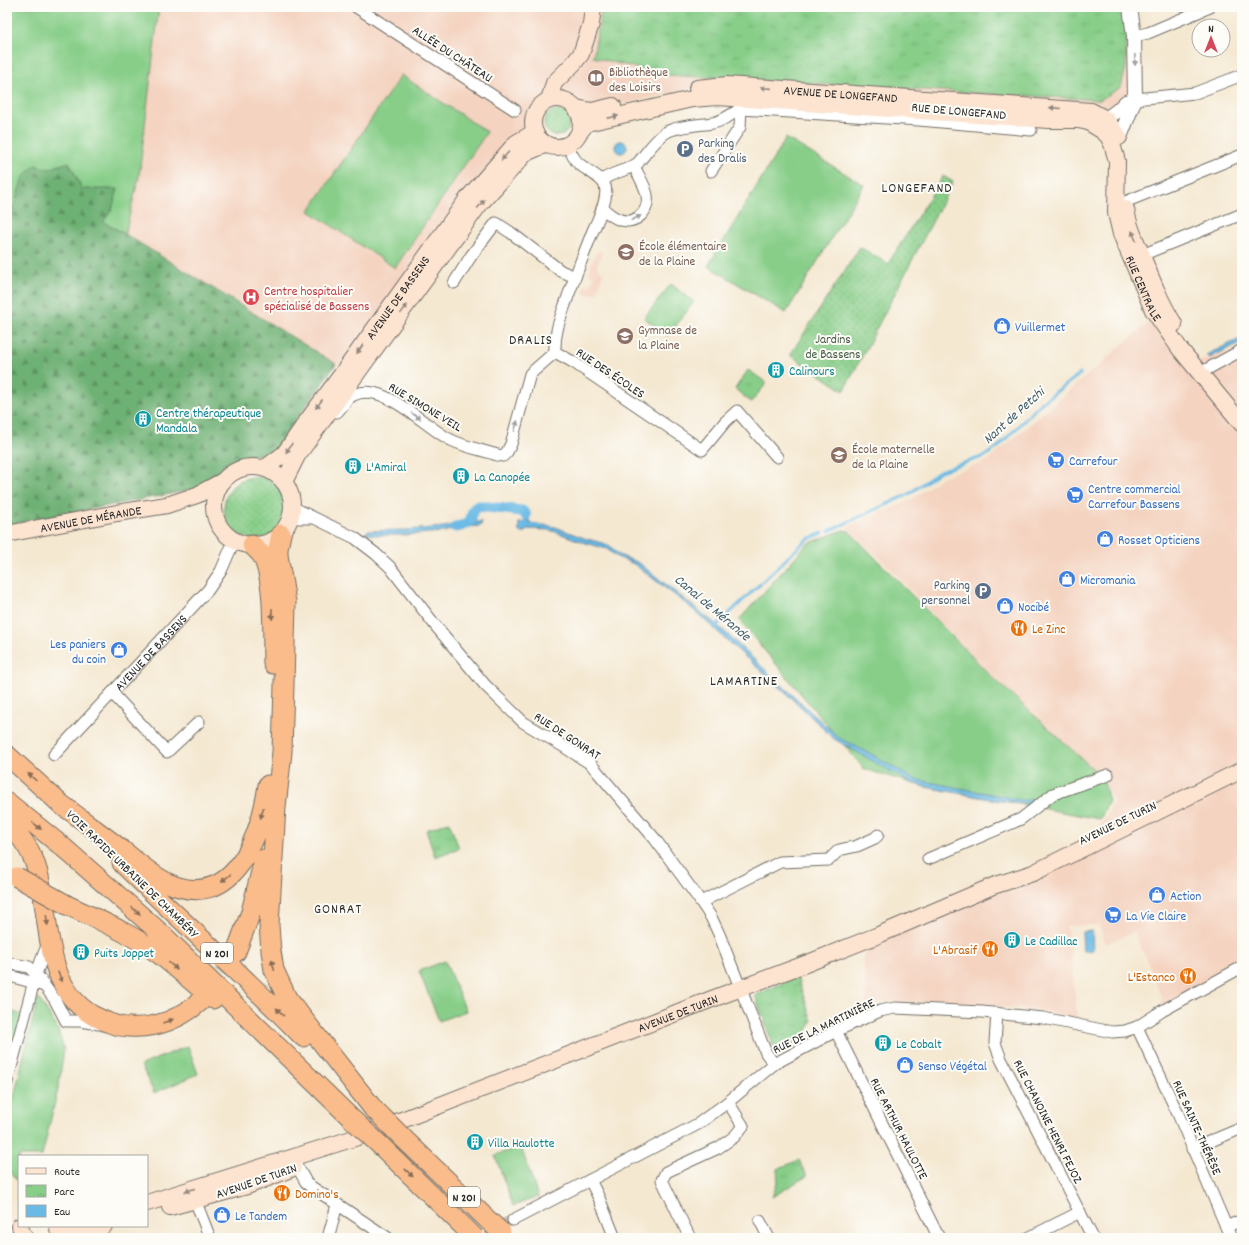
<svg xmlns="http://www.w3.org/2000/svg" width="1249" height="1245" font-family="Dekko,sans-serif">
	<defs>
		<pattern id="forest-firs" width="22" height="20" patternUnits="userSpaceOnUse"><rect width="22" height="20" fill="#6eb175"/><path d="M5 1l3.5 6h-7zM16 11l3.5 6h-7z" fill="#5b9060"/></pattern>
		<pattern id="park-tufts" width="24" height="20" patternUnits="userSpaceOnUse"><rect width="24" height="20" fill="#88ce89"/><path d="M3 7l-1-3M5 7V3M7 7l1-3M15 17l-1-3M17 17v-4M19 17l1-3" fill="none" stroke="#76b176"/></pattern>
		<pattern id="garden-dots" width="8" height="8" patternUnits="userSpaceOnUse"><rect width="8" height="8" fill="#88ce89"/><path d="M2 2h.1M6 6h.1" fill="none" stroke="#76b176" stroke-width="1.8" stroke-linecap="round"/></pattern>
	</defs>
	<rect width="100%" height="100%" fill="#fdfcf7"/>
	<filter id="ink" filterUnits="userSpaceOnUse"><feTurbulence type="fractalNoise" baseFrequency=".025" numOctaves="2"/><feDisplacementMap in="SourceGraphic" scale="8" xChannelSelector="R" yChannelSelector="G"/><feConvolveMatrix kernelMatrix="1 2 1 2 8 2 1 2 1" color-interpolation-filters="sRGB"/></filter>
	<filter id="wash" filterUnits="userSpaceOnUse"><feTurbulence type="fractalNoise" baseFrequency=".012" numOctaves="4" result="noise"/><feDisplacementMap in="SourceGraphic" scale="16" xChannelSelector="R" yChannelSelector="G"/><feGaussianBlur stdDeviation="0.9" result="paint"/><feColorMatrix in="noise" values="0 0 0 0 0 0 0 0 0 0 0 0 0 0 0 0 0 1.4 0 .05"/><feComposite in="paint" operator="in"/></filter>
	<g filter="url(#wash)">
		<rect width="100%" height="100%" fill="#f4e8d1"/>
		<path fill="#f4d3c0" d="M159,7H1130L1135,99L1117,111L694,88L592,111L566,101L558,99L549,100L538,109L534,120V126L344,368L336,364L275,450L133,478L125,234L138,181Z
			M598,250L603,253L597,266L603,273L597,293L588,295L583,294L585,284L591,286L594,276L589,274L593,259Z
			M1153,319L1186,365L1242,348V967L1162,1011L1160,1005L1162,999L1158,988L1150,967L1134,932L1106,944L1099,925L1066,926L1071,955L1077,1019L1045,1011L972,1004L913,1002L880,1003L866,1007L863,941L1081,844L1106,818L1113,801L1103,778L990,675L884,562L847,527L911,500L942,477L987,461Z"/>
		<path fill="#88ce89" stroke="#5a7c5a" d="M9,7H159L139,176L125,234L103,222L112,209L82,189L69,162L23,178L13,208L7,210V11Z
			M401,75L487,132L395,268L309,211Z
			M786,138L864,185L786,313L708,266Z
			M671,284L694,302L668,336L644,318Z
			M843,530L849,531L990,675L1103,778L1109,801L1100,819L921,786L864,769L739,620L807,544Z
			M445,961L466,1011L439,1021L419,971Z
			M38,997L58,1029L64,1050L58,1089L42,1156H19V1183L8,1170V1121Z
			M188,1046L198,1074L154,1093L141,1065Z
			M521,1147L538,1197L513,1206L495,1155Z"/>
		<path fill="url(#forest-firs)" stroke="#4c6e50" d="M69,162L82,189H118L112,209L103,222L125,234L336,364L275,450L265,454L243,457L229,462L202,488L7,525V210L13,208L23,178L35,165L49,169Z"/>
		<path fill="url(#park-tufts)" stroke="#5a7c5a" d="M602,7H1122L1126,31V67L1121,87L1100,100L664,75L593,57Z
			M748,370L767,383L751,402L735,389Z
			M449,822L459,848L435,857L426,830Z
			M797,977L812,1021L803,1038L784,1049L773,1045L755,995Z
			M799,1160L807,1176L772,1197L778,1181L777,1169Z"/>
		<path fill="url(#garden-dots)" stroke="#5a7c5a" d="M544 123a13 13 0 1 1 26 0a13 13 0 1 1-26 0Z
			M943,176L953,182L844,391L790,355L860,247L888,264Z
			M224 508a31 31 0 1 1 62 0a31 31 0 1 1-62 0Z
			M7,1010L23,1015L7,1075Z"/>
		<path fill="#6bbae5" stroke="#4b7288" d="M615 147a6 6 0 1 1 12 0a6 6 0 1 1-12 0Z
			M1242,338V342L1209,358L1206,355Z
			M514,509H523C529,515 527,519 531,523L555,527L584,538L609,545L619,555L639,563L718,626L839,738L869,753L913,779L1021,800H1032L1033,802V804L995,800L921,786L910,782L834,739L800,706L689,606L634,564L617,557L607,549L583,542L556,532L549,530L527,529L525,532H519V523L525,522L523,512L511,511V510Z
			M467,522H482L480,526L462,527L443,532L404,535H377L366,534L367,531L408,530L444,527Z
			M1092,931L1093,950L1083,951L1082,932Z"/>
		<g fill="none" stroke-linecap="round" stroke-linejoin="round">
			<path stroke="#6bbae5" stroke-width="3" d="M829,531L909,494L940,471L985,456L998,447L1041,403L1080,374
				M715,627L802,544L808,539L823,533"/>
			<path stroke="#6bbae5" stroke-width="11" d="M456,527C481,523 465,511 479,506L522,511L526,515"/>
		</g>
	</g>
	<g filter="url(#ink)">
		<g fill="none" stroke-linecap="round" stroke-linejoin="round">
			<path stroke="#ccc2b0" stroke-width="11" stroke-dasharray="11 5.5" stroke-linecap="butt" d="M469,1238L513,1220"/>
			<path stroke="#ccc2b0" stroke-width="19" stroke-dasharray="19 10" stroke-linecap="butt" d="M205,997L220,980L236,952"/>
			<g stroke="#716d65" stroke-width="13">
				<g id="minor">
					<path d="M356,7L515,110"/>
					<path d="M1134,36L1148,33L1210,7"/>
					<path d="M1135,99L1195,93L1242,75"/>
					<path d="M567,144C570,151 573,158 578,163C586,170 603,178 605,186C609,199 597,221 592,233C583,256 574,279 566,302C560,319 554,334 555,352L573,362L702,450L725,422L737,411L777,457"/>
					<path d="M711,171L740,127L741,109"/>
					<path d="M602,180C613,172 627,171 638,163C646,153 654,141 665,133C675,126 700,125 713,123C723,121 732,114 740,109L919,120L1031,130"/>
					<path d="M1125,202L1242,155"/>
					<path d="M602,208C607,212 612,217 618,219C634,226 650,213 647,195C645,185 638,175 634,166"/>
					<path d="M1142,255L1242,214"/>
					<path d="M454,283L471,256L496,223L510,232L561,271L575,277"/>
					<path d="M1200,373L1242,350"/>
					<path d="M337,412C341,408 345,402 349,398C379,375 425,428 451,440C465,447 482,450 497,455L503,456L507,452L511,444L530,374L555,352"/>
					<path d="M292,507L355,538L376,554L390,567L435,625L485,685L523,722L566,748L591,764L595,769L655,839L701,902L711,917L719,934L766,1053L774,1064"/>
					<path d="M291,517L300,518H313"/>
					<path d="M112,693L167,752L199,722"/>
					<path id="s1" d="M54,755L208,590L221,571L234,541"/>
					<path d="M928,859L1021,819L1053,794L1108,775"/>
					<path d="M701,902L780,862L829,860L839,850L857,846L875,838L878,835"/>
					<path d="M7,963L29,967L41,980L44,985L55,1000L66,1021H80L99,1024"/>
					<path d="M7,975L41,985"/>
					<path d="M997,1013L995,1043L1001,1059L1093,1238"/>
					<path d="M1137,1027L1179,1116L1231,1238"/>
					<path d="M836,1031L939,1238"/>
					<path d="M7,1082L36,974L48,943"/>
					<path d="M1192,1149L1242,1128"/>
					<path d="M293,1159L307,1184L388,1238"/>
					<path d="M590,1180L599,1198L615,1238"/>
					<path d="M195,1200L210,1238"/>
					<path d="M513,1220L698,1124L728,1102L774,1064L836,1031L880,1011L895,1008L982,1012L1043,1018L1112,1032L1125,1031L1137,1027L1162,1011L1242,967"/>
					<path d="M760,1221L769,1238"/>
					<path d="M1226,1227L1242,1220"/>
					<path d="M328,1238L337,1205"/>
					<path d="M690,1238L662,1180L666,1172L718,1148L734,1137L743,1126L728,1102"/>
					<path d="M1028,1238L1080,1212"/>
				</g>
			</g>
			<g stroke="#716d65" stroke-width="16">
				<path id="tertiary" d="M1107,130L1106,119L1117,111L1126,102L1135,99
					M1120,137L1135,99L1134,36L1130,7"/>
			</g>
			<g stroke="#716d65" stroke-width="18">
				<g id="secondary">
					<path id="s2" d="M697,88L727,85L1091,111L1106,119L1119,137"/>
					<circle cx="557" cy="123" r="24"/>
					<path d="M549,100L554,83L574,63L581,54L591,24L593,7"/>
					<path d="M576,108L592,111L613,106"/>
					<path id="s3" d="M579,133L587,123L692,99L717,97L1049,120H1078L1088,122L1101,130L1108,136L1112,144L1117,161L1116,213L1121,234L1153,310L1180,349L1242,424"/>
					<path d="M1126,209C1128,225 1135,239 1141,253C1151,278 1160,301 1174,324"/>
					<circle cx="253" cy="506" r="39"/>
					<path id="s4" d="M265,468L284,454L307,421L342,374L468,198L516,143L535,132"/>
					<path d="M284,482L297,456L479,205L526,153L547,144"/>
					<path id="s5" d="M7,534L117,513L167,505L197,495L221,482"/>
					<path id="s6" d="M147,1203L361,1136L712,999L808,963L876,936L993,886L1033,873L1242,770"/>
					<path d="M170,1207L247,1186L293,1168"/>
					<path d="M20,1226L22,1233L26,1238"/>
					<path d="M58,1230L86,1231L104,1226"/>
				</g>
			</g>
			<g stroke="#716d65" stroke-width="21">
				<path id="trunk" d="M281,534L278,549V555L286,602L284,685L282,752L276,807L269,925L271,951L274,970L287,998L375,1111
					M252,545C255,548 258,551 261,554C276,579 272,635 273,664
					M7,755L65,808
					M56,800C79,818 103,835 126,853C139,864 153,876 168,883C234,913 261,835 268,785
					M7,802L64,848L165,937L354,1121
					M7,821C17,832 27,844 33,858C54,909 38,983 92,1015C104,1021 116,1027 129,1027C156,1029 181,1018 201,1001
					M122,863C181,922 245,976 303,1037
					M67,905C99,920 130,933 159,954C177,968 195,984 213,999
					M236,952L251,912L264,859
					M402,1137L489,1221
					M381,1146L465,1228"/>
			</g>
			<use href="#minor" stroke="#fff" stroke-width="11"/>
			<use href="#tertiary" stroke="#fff" stroke-width="14"/>
			<use href="#secondary" stroke="#fde4d1" stroke-width="16"/>
			<use href="#trunk" stroke="#fabc8b" stroke-width="19"/>
			<g stroke="#716d65" stroke-width="21" stroke-linecap="butt">
				<path id="trunk-bridge" d="M17,877L67,905
					M377,1112L402,1137
					M354,1121L381,1146
					M489,1221L501,1232
					M465,1228L475,1238"/>
			</g>
			<use href="#trunk-bridge" stroke="#fabc8b" stroke-width="19"/>
		</g>
		<defs><path id="oneway-solid" d="M-6-.8H1V-3.2L6.5 0L1 3.2V.8H-6Z"/></defs>
		<g fill="#a0a0a0">
			<use href="#oneway-solid" transform="translate(1135 60) rotate(89)"/>
			<use href="#oneway-solid" transform="translate(636 218) rotate(-26)"/>
			<use href="#oneway-solid" transform="translate(416 416) rotate(35)"/>
			<use href="#oneway-solid" transform="translate(516 426) rotate(-74)"/>
		</g>
		<g fill="#94887e">
			<use href="#oneway-solid" transform="translate(766 88) rotate(-176)"/>
			<use href="#oneway-solid" transform="translate(1055 108) rotate(-175)"/>
			<use href="#oneway-solid" transform="translate(613 117) rotate(-13)"/>
			<use href="#oneway-solid" transform="translate(505 156) rotate(131)"/>
			<use href="#oneway-solid" transform="translate(481 204) rotate(-50)"/>
			<use href="#oneway-solid" transform="translate(1134 236) rotate(-112)"/>
			<use href="#oneway-solid" transform="translate(404 309) rotate(-54)"/>
			<use href="#oneway-solid" transform="translate(360 349) rotate(126)"/>
			<use href="#oneway-solid" transform="translate(319 404) rotate(127)"/>
			<use href="#oneway-solid" transform="translate(289 448) rotate(124)"/>
			<use href="#oneway-solid" transform="translate(190 1190) rotate(163)"/>
		</g>
		<g fill="#886c56">
			<use href="#oneway-solid" transform="translate(272 614) rotate(89)"/>
			<use href="#oneway-solid" transform="translate(32 777) rotate(-138)"/>
			<use href="#oneway-solid" transform="translate(262 813) rotate(105)"/>
			<use href="#oneway-solid" transform="translate(37 826) rotate(39)"/>
			<use href="#oneway-solid" transform="translate(226 878) rotate(142)"/>
			<use href="#oneway-solid" transform="translate(136 911) rotate(42)"/>
			<use href="#oneway-solid" transform="translate(47 920) rotate(82)"/>
			<use href="#oneway-solid" transform="translate(273 965) rotate(-104)"/>
			<use href="#oneway-solid" transform="translate(173 966) rotate(40)"/>
			<use href="#oneway-solid" transform="translate(60 977) rotate(67)"/>
			<use href="#oneway-solid" transform="translate(280 1012) rotate(-134)"/>
			<use href="#oneway-solid" transform="translate(168 1021) rotate(-20)"/>
			<use href="#oneway-solid" transform="translate(409 1173) rotate(44)"/>
		</g>
	</g>
	<defs>
		<g id="library-disc" transform="scale(0.9)"><circle r="9.5" fill="#8d6e63" stroke="#fdfcf7"/><path d="M-6-4Q-3-5.5-.7-3.5V5Q-3 3-6 4ZM6-4Q3-5.5 .7-3.5V5Q3 3 6 4Z" fill="#fff"/></g>
		<g id="parking-disc" transform="scale(0.9)"><circle r="9.5" fill="#5c6f8a" stroke="#fdfcf7"/><path d="M-3.5-5.5H1a3.5 3.5 0 0 1 0 7H-1V5.5H-3.5ZM-1-3.4V-.6H.8a1.4 1.4 0 0 0 0-2.8Z" fill="#fff"/></g>
		<g id="school-disc" transform="scale(0.9)"><circle r="9.5" fill="#8d6e63" stroke="#fdfcf7"/><path d="M0-5L7-2L0 1L-7-2ZM-4 1L0 2.5L4 1V4Q0 6-4 4Z" fill="#fff"/></g>
		<g id="hospital-disc" transform="scale(0.9)"><circle r="9.5" fill="#e0444e" stroke="#fdfcf7"/><path d="M-5-5h3v3.5h4V-5h3V5h-3V1.5h-4V5h-3Z" fill="#fff"/></g>
		<g id="shop-disc" transform="scale(0.9)"><circle r="9.5" fill="#3f7fe0" stroke="#fdfcf7"/><path d="M-5-2.5h2.3a2.7 3.5 0 0 1 5.4 0H5L5.5 6h-11ZM-1.5-2.5h3a1.5 2.3 0 0 0-3 0Z" fill="#fff"/></g>
		<g id="building-disc" transform="scale(0.9)"><circle r="9.5" fill="#0f9aa8" stroke="#fdfcf7"/><path d="M-4-6H4V6H1V3H-1V6H-4ZM-2.5-4.3h1.7v1.8h-1.7ZM.8-4.3h1.7v1.8H.8ZM-2.5-1h1.7V.8h-1.7ZM.8-1h1.7V.8H.8Z" fill="#fff"/></g>
		<g id="supermarket-disc" transform="scale(0.9)"><circle r="9.5" fill="#3f7fe0" stroke="#fdfcf7"/><path d="M-6-5.5h2.5l.6 2H6L4.5 2H-2.5L-4.4-4H-6ZM-1.5 3.2a1.3 1.3 0 1 0 .1 0ZM3 3.2a1.3 1.3 0 1 0 .1 0Z" fill="#fff"/></g>
		<g id="restaurant-disc" transform="scale(0.9)"><circle r="9.5" fill="#e8710a" stroke="#fdfcf7"/><path d="M-5-6h1v4h1v-4h1v4h1v-4h1v5L-1.5 .5V6h-2V.5L-5-1ZM5-6V6H3V1.5H1.5Q1.5-4 5-6Z" fill="#fff"/></g>
	</defs>
	<g fill-rule="evenodd">
		<use href="#library-disc" x="596" y="78"/>
		<use href="#parking-disc" x="685" y="149"/>
		<use href="#school-disc" x="626" y="252"/>
		<use href="#hospital-disc" x="251" y="297"/>
		<use href="#shop-disc" x="1002" y="326"/>
		<use href="#school-disc" x="625" y="336"/>
		<use href="#building-disc" x="776" y="370"/>
		<use href="#building-disc" x="143" y="419"/>
		<use href="#school-disc" x="839" y="455"/>
		<use href="#supermarket-disc" x="1056" y="460"/>
		<use href="#building-disc" x="353" y="466"/>
		<use href="#building-disc" x="461" y="476"/>
		<use href="#supermarket-disc" x="1075" y="495"/>
		<use href="#shop-disc" x="1105" y="539"/>
		<use href="#shop-disc" x="1067" y="579"/>
		<use href="#parking-disc" x="983" y="591"/>
		<use href="#shop-disc" x="1005" y="606"/>
		<use href="#restaurant-disc" x="1019" y="628"/>
		<use href="#shop-disc" x="119" y="650"/>
		<use href="#shop-disc" x="1157" y="895"/>
		<use href="#supermarket-disc" x="1113" y="915"/>
		<use href="#building-disc" x="1012" y="940"/>
		<use href="#restaurant-disc" x="990" y="949"/>
		<use href="#building-disc" x="81" y="952"/>
		<use href="#restaurant-disc" x="1188" y="976"/>
		<use href="#building-disc" x="883" y="1043"/>
		<use href="#shop-disc" x="905" y="1065"/>
		<use href="#building-disc" x="475" y="1142"/>
		<use href="#restaurant-disc" x="282" y="1193"/>
		<use href="#shop-disc" x="222" y="1215"/>
	</g>
	<g text-anchor="middle" stroke-width="4" stroke-linejoin="round" paint-order="stroke">
		<g fill="#fdfcf7" stroke="#6a6a68" stroke-width="1">
			<rect x="201" y="943" width="32" height="20" rx="3"/>
			<rect x="448" y="1187" width="32" height="20" rx="3"/>
		</g>
		<g font-size="12" font-weight="bold" fill="#2b2b2b">
			<text x="217" y="957">N 201</text>
			<text x="464" y="1201">N 201</text>
		</g>
		<g font-size="13" fill="#2b2b2b" stroke="#fdfcf7">
			<text transform="translate(453 53) rotate(33)" y="5">ALLÉE DU CHÂTEAU</text>
			<text dy="5" stroke="none"><textPath href="#s2" startOffset="144">AVENUE DE LONGEFAND</textPath></text>
			<text transform="translate(959 110) rotate(5)" y="5">RUE DE LONGEFAND</text>
			<text dy="5" stroke="none"><textPath href="#s3" startOffset="701">RUE CENTRALE</textPath></text>
			<text dy="5" stroke="none"><textPath href="#s4" startOffset="217">AVENUE DE BASSENS</textPath></text>
			<text transform="translate(611 372) rotate(34)" y="5">RUE DES ÉCOLES</text>
			<text transform="translate(426 406) rotate(31)" y="5">RUE SIMONE VEIL</text>
			<text dy="5" stroke="none"><textPath href="#s5" startOffset="85">AVENUE DE MÉRANDE</textPath></text>
			<text dy="5" stroke="none"><textPath href="#s1" startOffset="141">AVENUE DE BASSENS</textPath></text>
			<text transform="translate(568 735) rotate(33)" y="5">RUE DE GONRAT</text>
			<text transform="translate(1117 822) rotate(-26)" y="5">AVENUE DE TURIN</text>
			<text transform="translate(133 873) rotate(44)" y="5">VOIE RAPIDE URBAINE DE CHAMBÉRY</text>
			<text dy="5" stroke="none"><textPath href="#s6" startOffset="564">AVENUE DE TURIN</textPath></text>
			<text transform="translate(823 1025) rotate(-26)" y="5">RUE DE LA MARTINIÈRE</text>
			<text transform="translate(1049 1121) rotate(63)" y="5">RUE CHANOINE HENRI FEJOZ</text>
			<text transform="translate(1198 1127) rotate(66)" y="5">RUE SAINTE-THÉRÈSE</text>
			<text transform="translate(900 1128) rotate(63)" y="5">RUE ARTHUR HAULOTTE</text>
			<text transform="translate(256 1180) rotate(-19)" y="5">AVENUE DE TURIN</text>
		</g>
		<g font-size="13" fill="#785e54" stroke="#fdfcf7" text-anchor="start">
			<text x="609" y="76">Bibliothèque<tspan x="609" dy="15">des Loisirs</tspan></text>
			<text x="639" y="250">École élémentaire<tspan x="639" dy="15">de la Plaine</tspan></text>
			<text x="638" y="334">Gymnase de<tspan x="638" dy="15">la Plaine</tspan></text>
			<text x="852" y="453">École maternelle<tspan x="852" dy="15">de la Plaine</tspan></text>
		</g>
		<g font-size="13" fill="#4e5e75" stroke="#fdfcf7" text-anchor="start">
			<text x="698" y="147">Parking<tspan x="698" dy="15">des Dralis</tspan></text>
			<text x="970" y="589" text-anchor="end">Parking<tspan x="970" dy="15">personnel</tspan></text>
		</g>
		<g font-size="13" fill="#be3a42" stroke="#fdfcf7" text-anchor="start">
			<text x="264" y="295">Centre hospitalier<tspan x="264" dy="15">spécialisé de Bassens</tspan></text>
		</g>
		<g font-size="13" fill="#366cbe" stroke="#fdfcf7" text-anchor="start">
			<text x="1015" y="331">Vuillermet</text>
			<text x="1069" y="465">Carrefour</text>
			<text x="1088" y="493">Centre commercial<tspan x="1088" dy="15">Carrefour Bassens</tspan></text>
			<text x="1118" y="544">Rosset Opticiens</text>
			<text x="1080" y="584">Micromania</text>
			<text x="1018" y="611">Nocibé</text>
			<text x="106" y="648" text-anchor="end">Les paniers<tspan x="106" dy="15">du coin</tspan></text>
			<text x="1170" y="900">Action</text>
			<text x="1126" y="920">La Vie Claire</text>
			<text x="918" y="1070">Senso Végétal</text>
			<text x="235" y="1220">Le Tandem</text>
		</g>
		<g font-size="13" fill="#475c47" stroke="#fdfcf7">
			<text x="833" y="343">Jardins<tspan x="833" dy="15">de Bassens</tspan></text>
		</g>
		<g font-size="13" fill="#0d838f" stroke="#fdfcf7" text-anchor="start">
			<text x="789" y="375">Calinours</text>
			<text x="156" y="417">Centre thérapeutique<tspan x="156" dy="15">Mandala</tspan></text>
			<text x="366" y="471">L'Amiral</text>
			<text x="474" y="481">La Canopée</text>
			<text x="1025" y="945">Le Cadillac</text>
			<text x="94" y="957">Puits Joppet</text>
			<text x="896" y="1048">Le Cobalt</text>
			<text x="488" y="1147">Villa Haulotte</text>
		</g>
		<g font-size="13" fill="#c56008" stroke="#fdfcf7" text-anchor="start">
			<text x="1032" y="633">Le Zinc</text>
			<text x="977" y="954" text-anchor="end">L'Abrasif</text>
			<text x="1175" y="981" text-anchor="end">L'Estanco</text>
			<text x="295" y="1198">Domino's</text>
		</g>
		<g font-size="14" letter-spacing="1" fill="#2b2b2b" stroke="#fdfcf7">
			<text x="917" y="192">LONGEFAND</text>
			<text x="531" y="344">DRALIS</text>
			<text x="744" y="685">LAMARTINE</text>
			<text x="338" y="913">GONRAT</text>
		</g>
		<g font-size="14" font-style="italic" fill="#415d6c" stroke="#fdfcf7">
			<text transform="translate(1013 415) rotate(-42)" y="5">Nant de Petchi</text>
			<text transform="translate(713 607) rotate(40)" y="5">Canal de Mérande</text>
		</g>
	</g>
	<rect width="1249" height="1245" fill="none" stroke="#fdfcf7" stroke-width="24"/>
	<rect x="18" y="1155" width="130" height="72" fill="#fdfcf7" stroke="#a9a8a5"/>
	<rect x="26" y="1168" width="20" height="6" fill="#fde4d1" stroke="#a9a8a5"/>
	<text x="54" y="1175" font-size="12" fill="#2b2b2b">Route</text>
	<rect x="26" y="1185" width="20" height="12" fill="url(#park-tufts)" stroke="#a9a8a5"/>
	<text x="54" y="1195" font-size="12" fill="#2b2b2b">Parc</text>
	<rect x="26" y="1205" width="20" height="12" fill="#6bbae5" stroke="#a9a8a5"/>
	<text x="54" y="1215" font-size="12" fill="#2b2b2b">Eau</text>
	<g transform="translate(1211 38)"><circle r="19" fill="#fdfcf7" stroke="#a9a8a5"/>
	<path d="M0-3L7 15L0 10L-7 15Z" fill="#d1495b"/>
	<text y="-6" font-size="11" font-weight="bold" text-anchor="middle" fill="#2b2b2b">N</text>
	</g>
</svg>
